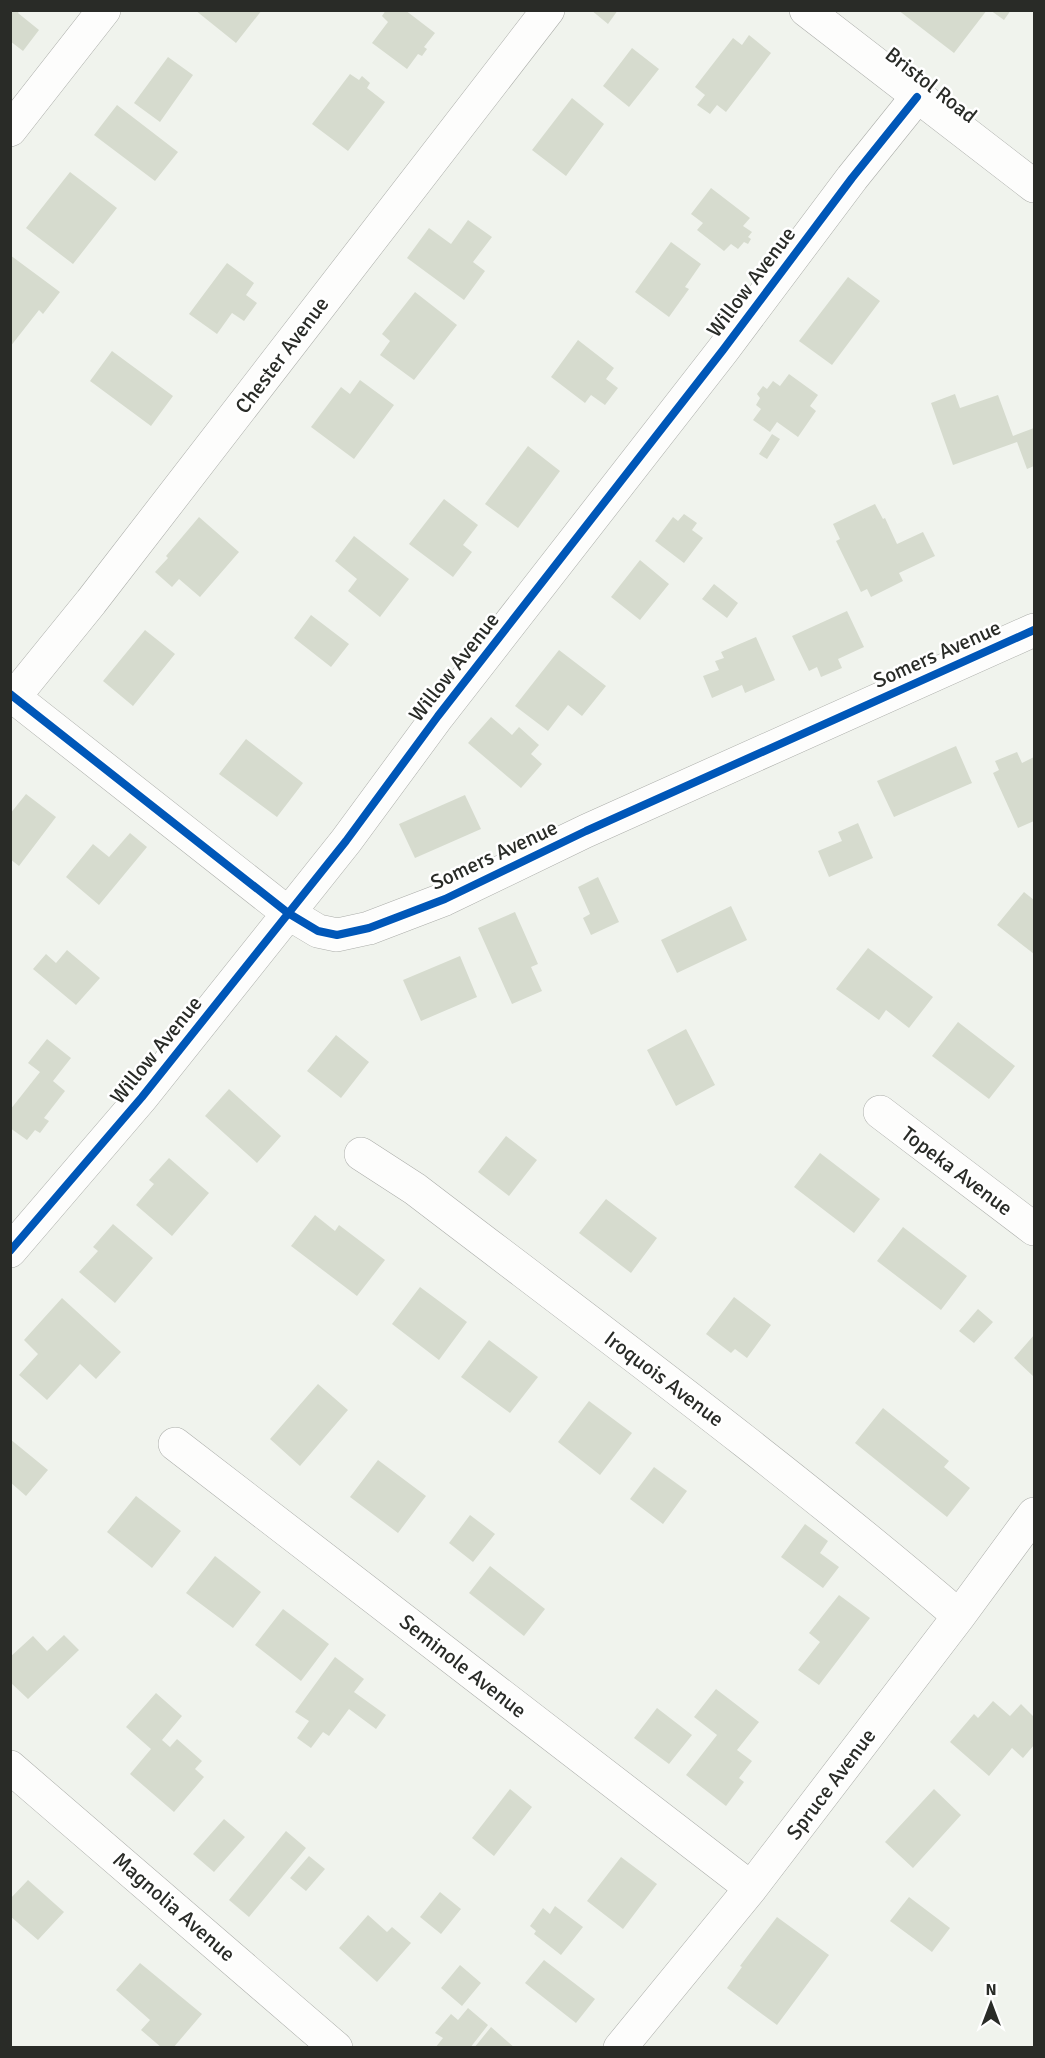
<svg xmlns="http://www.w3.org/2000/svg" width="1045" height="2058" font-family="Signika,sans-serif">
	<rect width="100%" height="100%" fill="#f0f3ed"/>
	<path fill="#d6dbce" d="M10,10H20L18,13L39,30L23,51L10,41Z
		M195,10H262L236,43Z
		M386,10H405L435,33L424,47L427,49L422,56L418,54L407,69L372,43L388,22L382,16Z
		M591,10H618L608,24Z
		M898,10H987L954,53Z
		M990,10H1011L1004,20Z
		M749,35L771,53L726,112L717,105L710,114L697,105L705,95L695,87L733,38L742,45Z
		M632,48L659,69L629,107L603,86Z
		M168,57L193,75L160,122L134,103Z
		M350,74L359,80L362,76L370,83L367,88L385,102L348,151L312,124Z
		M572,98L604,124L566,176L532,150Z
		M117,105L178,152L155,181L94,135Z
		M70,172L117,208L73,264L26,228Z
		M711,188L750,218L743,226L752,232L748,237L751,239L748,244L744,242L738,249L731,244L724,251L697,230L703,223L691,214Z
		M468,220L492,237L473,262L485,271L464,300L407,258L429,228L451,244Z
		M671,242L701,264L685,287L689,289L669,317L635,292Z
		M10,255L60,292L43,314L39,310L10,347Z
		M227,263L254,283L246,295L257,303L244,321L232,313L217,334L189,314Z
		M848,277L880,301L832,365L799,341Z
		M415,292L457,325L414,380L380,355L390,341L382,334Z
		M578,340L614,368L606,379L618,388L605,405L591,395L585,403L551,377Z
		M112,351L173,396L151,426L90,381Z
		M789,374L818,395L810,406L816,411L798,437L777,422L770,432L753,420L761,409L756,405L760,398L757,394L763,386L767,389L773,381L780,386Z
		M360,380L394,405L354,459L311,427L341,387L350,394Z
		M955,394L960,408L998,395L1013,436L1034,428V466L1027,469L1017,442L953,465L931,403Z
		M772,434L780,439L767,459L759,454Z
		M528,446L560,471L518,528L485,504Z
		M444,499L478,525L463,545L472,552L453,577L409,544Z
		M875,504L883,519L885,518L897,544L923,532L935,556L899,573L903,581L871,597L867,589L861,592L836,541L840,539L833,524Z
		M684,514L697,523L692,530L703,538L684,563L655,541L673,517L678,521Z
		M199,517L239,552L200,597L179,579L172,587L155,572L168,558L166,556Z
		M354,536L409,579L380,617L348,591L357,579L335,561Z
		M640,560L669,584L640,620L611,597Z
		M714,584L738,603L727,618L702,599Z
		M847,611L864,647L838,659L842,668L821,677L817,667L809,671L792,636Z
		M311,615L349,644L331,667L294,638Z
		M145,630L175,654L133,706L103,681Z
		M756,637L775,680L745,693L742,685L712,698L703,676L719,670L715,661L724,658L721,652Z
		M559,650L606,686L582,716L568,705L548,731L515,706Z
		M491,717L512,735L519,727L539,745L531,754L542,764L521,788L468,743Z
		M246,739L303,783L277,817L219,774Z
		M956,746L972,783L894,817L877,781Z
		M1017,752L1022,763L1034,757V821L1018,828L993,773L999,770L995,761Z
		M26,794L56,817L19,866L10,859V814Z
		M465,795L481,829L415,858L399,824Z
		M858,823L873,858L829,877L818,851L842,841L838,832Z
		M130,833L147,847L99,905L66,877L93,844L109,857Z
		M598,877L619,922L591,935L583,918L590,914L578,887Z
		M1024,892L1034,900V954L997,925Z
		M731,906L747,940L677,973L661,940Z
		M515,912L538,964L531,967L542,991L512,1004L478,928Z
		M868,948L933,997L909,1028L886,1010L879,1020L836,989Z
		M67,950L100,978L76,1005L33,969L46,954L56,963Z
		M460,956L477,997L421,1021L403,980Z
		M958,1022L1015,1066L989,1099L932,1056Z
		M686,1029L715,1085L676,1106L647,1050Z
		M336,1035L369,1062L341,1098L307,1071Z
		M47,1039L71,1058L53,1081L65,1091L44,1118L49,1121L40,1133L35,1130L27,1140L10,1128V1110L40,1072L28,1063Z
		M229,1089L281,1136L257,1163L205,1116Z
		M506,1136L537,1160L509,1196L478,1172Z
		M820,1153L880,1199L854,1233L794,1187Z
		M169,1158L209,1193L172,1236L136,1205L154,1184L149,1180Z
		M606,1199L657,1238L631,1273L579,1233Z
		M315,1215L335,1231L339,1225L385,1260L357,1296L291,1246Z
		M113,1224L153,1258L115,1303L79,1272L98,1251L93,1247Z
		M903,1227L967,1276L941,1310L877,1261Z
		M420,1287L467,1322L439,1360L392,1324Z
		M734,1297L771,1325L747,1358L735,1349L731,1353L706,1334Z
		M62,1298L121,1352L96,1379L80,1364L47,1400L19,1375L38,1354L24,1340Z
		M978,1309L993,1322L974,1343L959,1331Z
		M1034,1335V1377L1014,1358Z
		M489,1340L538,1377L510,1413L461,1377Z
		M318,1384L348,1410L300,1466L270,1439Z
		M589,1401L632,1433L600,1475L558,1442Z
		M883,1408L949,1461L944,1467L970,1488L947,1517L855,1443Z
		M10,1439L48,1470L26,1496L10,1482Z
		M378,1460L426,1496L398,1533L350,1497Z
		M654,1467L687,1491L663,1524L630,1499Z
		M136,1496L181,1531L152,1568L107,1532Z
		M470,1515L495,1534L473,1562L449,1543Z
		M805,1524L828,1541L820,1553L839,1567L823,1588L781,1557Z
		M215,1556L261,1592L233,1628L186,1593Z
		M490,1566L545,1609L524,1636L469,1593Z
		M839,1595L870,1618L819,1685L798,1670L820,1642L809,1633Z
		M283,1609L329,1644L301,1681L255,1645Z
		M64,1635L79,1650L28,1699L10,1682V1657L33,1636L47,1651Z
		M335,1657L364,1679L354,1692L386,1715L376,1729L349,1709L329,1736L323,1732L311,1748L297,1738L309,1721L295,1712Z
		M716,1689L759,1722L737,1750L752,1761L739,1778L744,1782L726,1806L686,1775L717,1735L694,1717Z
		M156,1693L182,1716L162,1740L170,1747L177,1739L202,1761L195,1769L204,1777L174,1812L130,1774L151,1749L126,1727Z
		M993,1701L1010,1716L1021,1704L1034,1717V1745L1023,1758L1012,1748L989,1776L950,1742L974,1714L978,1718Z
		M657,1708L692,1735L669,1764L634,1738Z
		M510,1789L532,1807L494,1856L472,1838Z
		M934,1789L961,1815L913,1868L885,1842Z
		M224,1819L245,1837L214,1872L193,1854Z
		M286,1831L306,1848L249,1917L229,1900Z
		M309,1856L325,1869L306,1891L290,1878Z
		M621,1857L657,1884L623,1929L587,1901Z
		M28,1880L64,1912L38,1940L10,1916V1899Z
		M440,1892L461,1909L441,1934L420,1917Z
		M909,1897L950,1928L932,1952L890,1921Z
		M555,1906L583,1927L561,1955L534,1934L536,1931L530,1926L543,1908L550,1914Z
		M368,1915L387,1932L392,1927L411,1943L377,1982L339,1948Z
		M777,1917L829,1955L777,2025L727,1988L742,1967L740,1966Z
		M544,1960L595,1999L576,2023L525,1983Z
		M140,1963L202,2014L173,2048H162L141,2030L150,2020L116,1990Z
		M460,1965L481,1983L462,2006L441,1988Z
		M468,2008L488,2025L470,2048H435L443,2038L435,2033L451,2014L458,2020Z
		M491,2027L515,2048H474Z"/>
	<g fill="none" stroke-linecap="round" stroke-linejoin="round">
		<g stroke="#abada9" stroke-width="34">
			<path id="minor" d="M10,130L104,10
				M10,694L288,913L318,931L337,935L369,928L445,899L586,831L1034,630
				M14,697L91,602L548,10
				M880,1112L1034,1229
				M361,1154L415,1189C598,1329 784,1466 959,1616
				M10,1251L142,1097L346,841L438,716L723,350L852,178L917,97
				M175,1444L751,1888
				M10,1767L336,2048
				M620,2048L751,1888L959,1616L1034,1514"/>
		</g>
		<g stroke="#abada9" stroke-width="34">
			<path id="major" d="M806,10L1034,186"/>
		</g>
		<use href="#minor" stroke="#fdfdfc" stroke-width="33"/>
		<use href="#major" stroke="#fdfdfc" stroke-width="33"/>
		<g stroke="#fff" stroke-width="11">
			<path id="cycleway" d="M10,694L288,913L318,931L337,935L369,928L445,899L586,831L1034,630
				M10,1251L142,1097L346,841L438,716L723,350L852,178L917,97"/>
		</g>
		<use href="#cycleway" stroke="#0057b8" stroke-width="8"/>
	</g>
	<g text-anchor="middle" stroke-width="5" stroke-linejoin="round" paint-order="stroke">
		<g font-size="21" fill="#292b27" stroke="#fff">
			<text transform="translate(931 85) rotate(38)" y="7">Bristol Road</text>
			<text transform="translate(751 282) rotate(-53)" y="7">Willow Avenue</text>
			<text transform="translate(282 355) rotate(-53)" y="7">Chester Avenue</text>
			<text transform="translate(937 654) rotate(-24)" y="7">Somers Avenue</text>
			<text transform="translate(454 667) rotate(-52)" y="7">Willow Avenue</text>
			<text transform="translate(494 855) rotate(-25)" y="7">Somers Avenue</text>
			<text transform="translate(156 1050) rotate(-51)" y="7">Willow Avenue</text>
			<text transform="translate(957 1171) rotate(37)" y="7">Topeka Avenue</text>
			<text transform="translate(664 1379) rotate(37)" y="7">Iroquois Avenue</text>
			<text transform="translate(463 1666) rotate(38)" y="7">Seminole Avenue</text>
			<text transform="translate(831 1784) rotate(-53)" y="7">Spruce Avenue</text>
			<text transform="translate(174 1907) rotate(41)" y="7">Magnolia Avenue</text>
		</g>
	</g>
	<rect width="1045" height="2058" fill="none" stroke="#292b27" stroke-width="24"/>
	<g transform="translate(991 2004)" stroke="#ffffff" stroke-width="4.5" paint-order="stroke">
	<path d="M0-4.5L10 22L0 15L-10 22Z" fill="#292b27"/>
	<text y="-9" font-size="16" font-weight="bold" text-anchor="middle" fill="#292b27">N</text>
	</g>
</svg>
